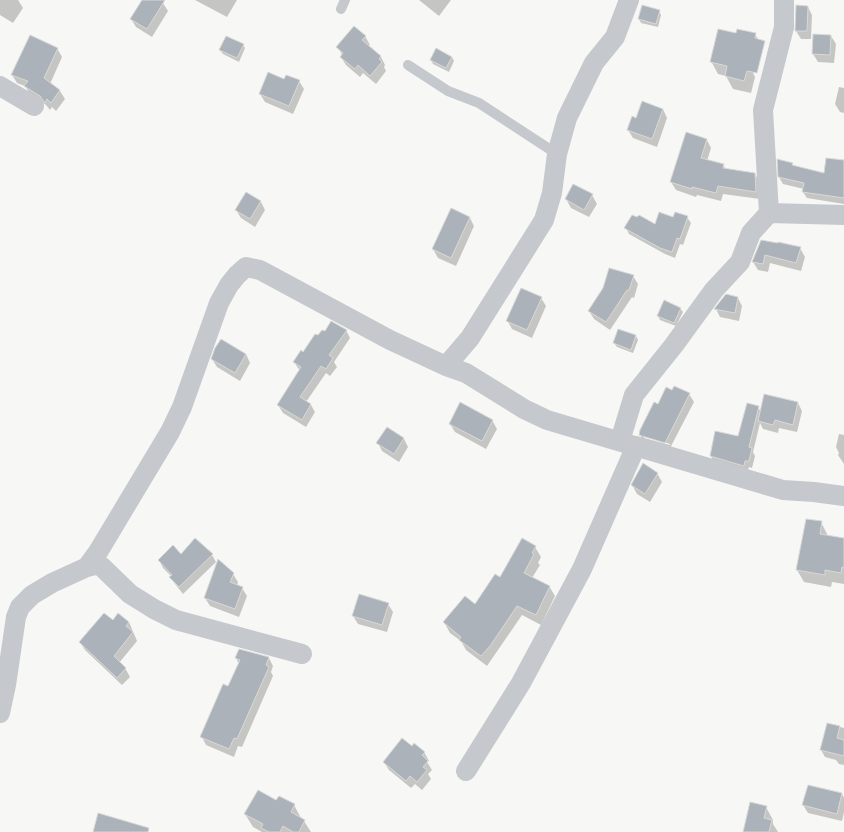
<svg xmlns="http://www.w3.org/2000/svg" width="844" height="832" font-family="'PT Sans Narrow',sans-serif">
	<rect width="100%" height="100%" fill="#f7f8f5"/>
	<path fill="#0003" fill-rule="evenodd" d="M0,0H18L23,8L13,23L0,15Z
		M143,0H158L163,3L168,11L152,37L136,27L131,19Z
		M195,0H237L227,17Z
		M419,0H451L439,16Z
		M808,7L812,15L811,39H801L796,31Z
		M659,11L661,15L658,27L641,23L639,19Z
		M755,34L763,47L755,61L753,73L755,77L751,93L733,89L726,76L718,74L711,61L737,35Z
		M365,36L370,45L368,46L381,57L385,65L384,67L386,71L376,84L363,73L360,77L346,65L341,57L342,55L338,47Z
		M831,36L836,44L834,63L818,62L813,54Z
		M243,45L245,48L239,62L223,54L220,50Z
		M57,48L62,57L50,84L60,91L65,99L56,111L52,107L50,110L46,105L30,94L25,86L17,83L12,75Z
		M452,57L454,61L449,72L433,64L431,60Z
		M285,80L299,81L304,89L293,114L265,102L260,94Z
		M839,87L844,88V113L840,112L835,104Z
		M663,109L667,118L657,147L633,138L628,130L637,119Z
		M707,140L711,148L707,161L723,165L726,169L755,174L759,182L760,199L723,194L721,201L697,195L696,197L676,190L671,182Z
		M844,161V204L807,198L803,192L804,189L783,184L779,177L792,163L794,167L825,174Z
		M592,195L597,204L589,217L571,208L566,199Z
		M261,202L265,210L255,227L241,218L236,210Z
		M687,217L691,223L683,245L680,244L675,258L665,254L629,234L626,228L655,225L674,218Z
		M470,218L474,226L456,266L438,258L433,249Z
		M761,241L800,248L805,257L801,271L770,263L768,272L758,270L753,262Z
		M633,276L638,284L634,298L632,297L610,330L594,319L589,311L604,289Z
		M541,298L546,306L532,338L512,329L507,320Z
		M738,298L742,306L739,321L720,317L716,309Z
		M680,308L683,312L676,326L660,320L658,316Z
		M346,330L350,338L334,362L337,367L330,376L326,373L306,402L311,405L315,412L306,427L283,413L278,405L300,371L294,362L318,337L325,333Z
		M619,330L636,336L638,340L633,353L617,347L614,343Z
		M246,354L250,363L240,381L217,367L212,359Z
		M673,391L689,394L694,402L669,450L644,442L640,435L658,406ZM644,436L670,444V445L644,438Z
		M798,403L802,411L797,432L779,428L778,433L763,429L760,423L753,452L755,456L752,468L749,467L747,472L714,463L711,456L739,437L758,407L761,412Z
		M492,420L497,429L486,449L455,432L450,424Z
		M387,428L404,439L408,447L399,462L382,451L378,443Z
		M839,434L844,435V464L838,455L839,453L836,447Z
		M657,473L662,482L650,502L637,494L632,485Z
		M821,522L828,536L844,539V584L832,582L831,587L804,582L797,570Z
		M535,547L541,557L538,563L540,565L532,578L549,586L555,596L541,625L522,615L487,666L466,650L461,641L450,633L444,622L475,606L500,579Z
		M212,555L216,562L183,594L175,584L170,577L171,576L163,568L159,560L181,556Z
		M233,574L238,582L237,586L242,588L247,596L239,617L210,606L205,598Z
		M388,604L393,612L387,632L358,624L353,616Z
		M113,621L129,622L137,641L119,663L125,668L130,677L122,685L85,650L80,642Z
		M239,650L269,658L273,666L271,672L273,676L242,747L238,746L234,757L206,745L202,737L229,688L239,664L236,658Z
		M828,724L844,728V765L839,764L836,760L825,757L821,750Z
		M412,747L424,752L429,761L427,762L432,770L428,774L431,779L422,790L415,784L411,788L389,770L384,762Z
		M842,794L844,798V812L842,821L808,813L803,805Z
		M276,802L294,805L301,818V819L304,821L311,832H262L253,827L245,814Z
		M766,807L773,820V824L778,832H744Z"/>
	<path fill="#abb2b9" stroke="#d9d9d7" d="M142,0H165L147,29L130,19Z
		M642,5L660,10L656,24L638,19Z
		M796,5L808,6L807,31H795Z
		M354,26L366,36L362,40L381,56L379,59L382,62L370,76L358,65L355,69L340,57L343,53L336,47Z
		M718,29L736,33L737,29L756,33L755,38L765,41L757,73L747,71L744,81L725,76L727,66L710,62Z
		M813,34L831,35L830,55L812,54Z
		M30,35L58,48L44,78L60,90L51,103L47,99L45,103L40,96L24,86L28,81L11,75Z
		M226,36L244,44L237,58L219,50Z
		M436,48L452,57L446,68L430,60Z
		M268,72L284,79L286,75L300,80L289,106L259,94Z
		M642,101L663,109L652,139L627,130L632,116L636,118Z
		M686,132L707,139L701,158L724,164L723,168L755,173L756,192L718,186L716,193L692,187V189L670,182Z
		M826,158L844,160V198L802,192L804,183L778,177L777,159L793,163L792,165L824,173Z
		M573,184L593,194L584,210L565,199Z
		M246,192L261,201L250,219L235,210Z
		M451,208L470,217L451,258L432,249Z
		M659,212L673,217L675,212L688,216L680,239L677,238L672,252L660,248L624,228L632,215L637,217L639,215L655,224Z
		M761,240L778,243V242L801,247L796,263L765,255L763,264L752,262Z
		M609,268L634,275L629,290H627L606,322L588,311L603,288Z
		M521,288L542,297L527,330L506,321Z
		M726,294L738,297L735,313L714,309Z
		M664,300L681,308L674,323L657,316Z
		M331,321L347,330L329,355L333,358L326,369L321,366L300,397L311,404L302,420L277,405L301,367L293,362L301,350L303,352L315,334L318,335L322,330L325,331Z
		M618,329L636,335L631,350L613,343Z
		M221,339L246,354L235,373L211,359L215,348Z
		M674,386L690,393L665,443L639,435L640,430L654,402L658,404L666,387L672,390Z
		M764,394L798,402L793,425L775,420L773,425L758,421Z
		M460,402L493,420L482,441L449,424Z
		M747,403L759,406L749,447L752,448L749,461H745L744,466L710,456L715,431L738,436Z
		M387,427L404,438L394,454L376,443Z
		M643,463L658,473L645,494L631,485Z
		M806,519L822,521L820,534L844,538V568L842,567L841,573L825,570V575L796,570Z
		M195,538L213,554L179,587L169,577L172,575L158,560L173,545L181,554Z
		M522,538L536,546L532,553L534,554L524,573L550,586L536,615L517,606L490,646L481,656L459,640L461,637L443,622L465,596L475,604L495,574L500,577Z
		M218,559L234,573L230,582L243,587L235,609L204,598Z
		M359,594L389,603L382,625L352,616Z
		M104,613L113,620L118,613L129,622L126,626L133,632L114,656L126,668L117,678L79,642Z
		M239,649L269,657L266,665L269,667L237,739L234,738L229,749L200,737L223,684L228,686L240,660L235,658Z
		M827,723L840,726L837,738L844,740V756L820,750Z
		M402,738L412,746L414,743L425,752L422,755L428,761L423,767L427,770L417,782L410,776L406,781L383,762Z
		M808,785L842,793L837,814L802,805Z
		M258,790L276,800L279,796L295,804L291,812L305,820L299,832H293L283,826L280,832H269L261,828L263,824L244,814Z
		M750,802L767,806L764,818L772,820L769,832H743Z
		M98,813L149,828L148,832H93Z"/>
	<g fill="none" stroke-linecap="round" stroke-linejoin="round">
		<path stroke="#c5c8cc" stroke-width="10" d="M341,9L345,0
			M408,65L448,91L479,103L557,154"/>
		<path stroke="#c5c8cc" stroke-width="20" d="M0,86L34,106
			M769,213L763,110L784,27V0
			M446,366L470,338L544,220L552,193L557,154L567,118L594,63L615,37L629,0
			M620,441L634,395L674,345L714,290L740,262L751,233L769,213L844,215
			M87,567L95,565L101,566L130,594L154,609L176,620L302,654
			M0,713L6,685L16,617L20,607L32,595L52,583L87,567L98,552L170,432L182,407L219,303L229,285L237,275L246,267L260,270L390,340L446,366L466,373L524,409L547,420L783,490L814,492L844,496
			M466,771L521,683L582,569L636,446"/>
	</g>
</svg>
